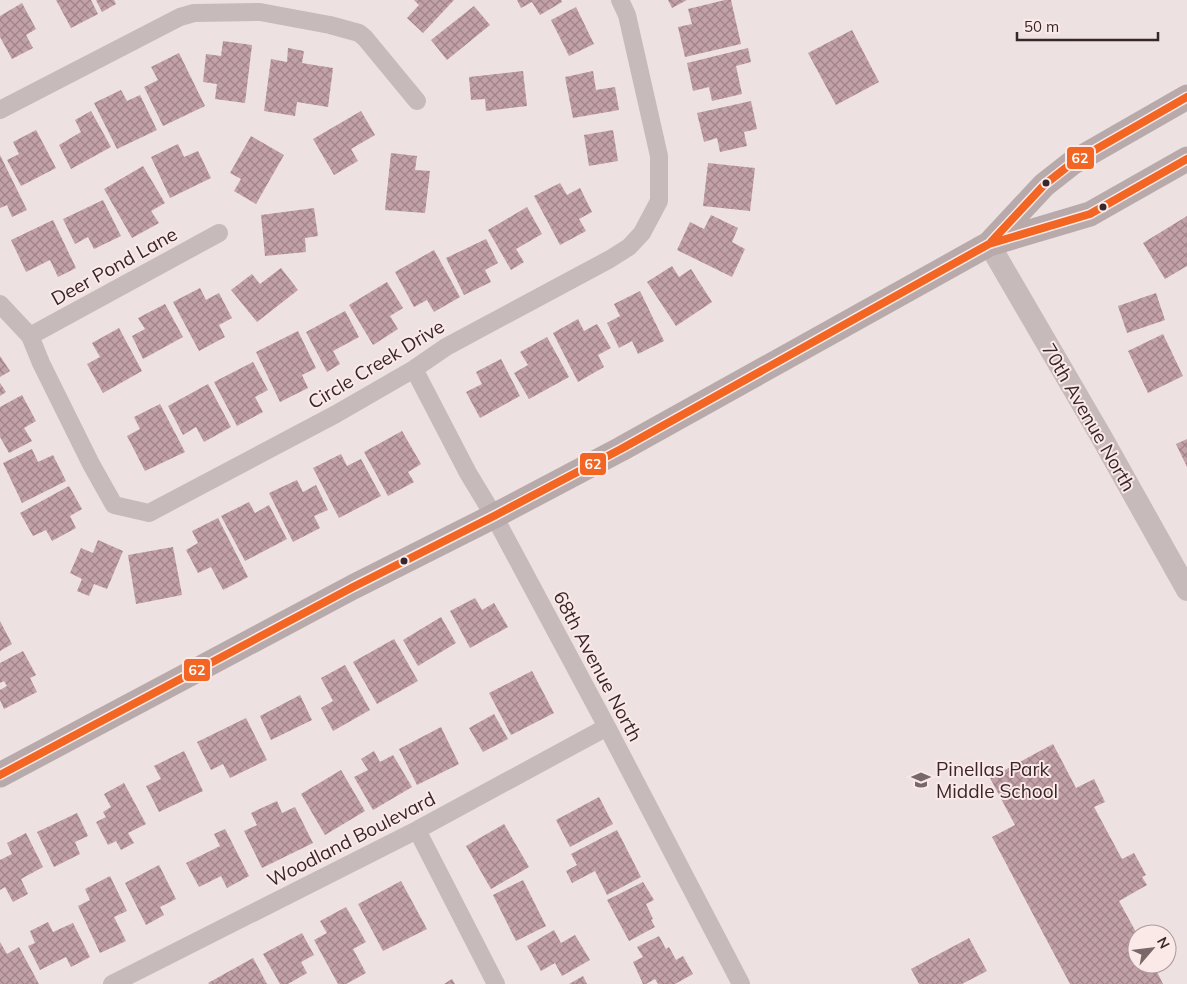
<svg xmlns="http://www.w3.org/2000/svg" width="1187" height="984" font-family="Mulish,sans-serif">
	<defs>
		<pattern id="building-cross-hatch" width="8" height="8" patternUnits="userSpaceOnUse" patternTransform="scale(1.25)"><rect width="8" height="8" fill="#c3a1a8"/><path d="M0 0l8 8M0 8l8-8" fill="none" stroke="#9f8389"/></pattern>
	</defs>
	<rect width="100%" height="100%" fill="#eee1e1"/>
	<path fill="url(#building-cross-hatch)" d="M56,0H91L98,14L71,28Z
		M96,0H114L116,4L102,12Z
		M414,0H454L423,33L407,18L419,5Z
		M517,0H561L562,2L540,15L532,2L521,8Z
		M668,0H687L672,8Z
		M725,0H731L741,44L685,57L678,27L692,24L688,9Z
		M22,3L36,29L26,35L33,48L12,59L0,37V16Z
		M474,6L490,25L447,60L431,40Z
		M576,7L594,44L569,56L551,20Z
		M852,30L879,82L836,105L808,53Z
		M223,41L252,45L245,103L215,99L217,84L203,82L206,54L221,56Z
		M288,48L304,51L302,63L333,68L328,107L297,102L295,116L264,111L271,59L287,62Z
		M748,48L751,62L736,66L742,94L712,101L709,87L693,91L687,63Z
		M179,53L205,106L163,126L144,87L158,80L151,67Z
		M523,71L527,106L486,111L485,99L471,100L469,77Z
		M593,71L596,90L615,87L619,110L573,118L565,77Z
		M121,90L127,101L140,95L157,130L117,149L94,103Z
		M751,101L757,129L744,132L747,146L720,152L717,138L704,142L697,113Z
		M91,111L111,147L71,169L59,145L81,132L75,120Z
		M361,111L375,135L351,149L358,161L334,175L313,139Z
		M36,130L56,168L21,186L7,160L19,154L13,142Z
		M613,130L618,161L589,166L584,135Z
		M251,136L284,155L256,204L234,191L241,179L230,173Z
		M178,144L184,157L198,151L211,178L170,198L151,157Z
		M391,153L417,156L415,170L430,171L425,213L385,210Z
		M0,155L27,210L12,217L7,205L0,208Z
		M708,163L755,168L750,211L703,206Z
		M143,166L165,203L151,211L159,223L132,238L104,189Z
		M560,183L567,195L580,188L592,212L579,219L586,231L560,245L534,196Z
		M103,200L121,236L94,249L88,237L75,244L63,219Z
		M527,207L542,234L516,249L524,262L511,270L488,230Z
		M314,208L318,236L305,238L306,252L265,256L261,215Z
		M711,215L738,228L732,242L745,249L732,277L677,250L690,222L704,229Z
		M1187,216V266L1165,279L1143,243Z
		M53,220L76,268L58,277L50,260L26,272L11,240Z
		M486,239L498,263L485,270L491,282L464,295L446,258Z
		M434,250L460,297L434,312L427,300L414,307L395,272Z
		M672,266L679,277L691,269L712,302L676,326L647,282Z
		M281,268L298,290L257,322L231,290L252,274L260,284Z
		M387,282L403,308L390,316L398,329L373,345L349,305Z
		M200,288L206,300L219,293L232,318L219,325L225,337L199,351L173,302Z
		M640,291L664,341L638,354L632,341L619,348L607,323L620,316L614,304Z
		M1156,293L1165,320L1127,333L1118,306Z
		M165,304L183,337L143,359L132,336L145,329L138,318Z
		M345,311L359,337L333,351L340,364L327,372L306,332Z
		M578,319L584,331L597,324L611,348L598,355L604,367L578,382L553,333Z
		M119,328L142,371L103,393L87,364L100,357L92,343Z
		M298,331L316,368L302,375L308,388L280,402L256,352Z
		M1163,334L1183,376L1148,393L1128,351Z
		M547,337L569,377L529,399L514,373L528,365L520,352Z
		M0,356L10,371L0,377Z
		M501,359L520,396L480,418L466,392L482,384L476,372Z
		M253,362L268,390L255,397L263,412L237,426L214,382Z
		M0,383L6,392L0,396Z
		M208,384L231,427L204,442L196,427L183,435L168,406Z
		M22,395L36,421L24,428L32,441L9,453L0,437V407Z
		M160,404L185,452L145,471L127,436L140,429L134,417Z
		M402,431L421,464L408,472L414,482L388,496L364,452Z
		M1187,439V467L1176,444Z
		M32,449L38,462L53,455L66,481L22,503L3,463Z
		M341,454L347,466L361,459L381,496L339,518L313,468Z
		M297,480L303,492L316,485L328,510L314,516L320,528L293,542L269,493Z
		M69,486L82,509L70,516L76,528L52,541L46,530L33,536L20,513Z
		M249,502L255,513L269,505L287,539L245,561L221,516Z
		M218,518L248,577L223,590L211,567L198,573L186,550L198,543L192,531Z
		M98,540L123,551L107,589L94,584L89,596L77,591L82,579L70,573L81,548L93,553Z
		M173,547L182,595L136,604L128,555Z
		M475,598L482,610L494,603L508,627L470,648L450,611Z
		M441,617L456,643L418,666L403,640Z
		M0,621L12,644L0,651Z
		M394,639L418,681L377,704L353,662Z
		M23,651L36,675L30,678L37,692L4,709L0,700V690L7,686L4,681L0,683V663Z
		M345,665L370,710L333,731L321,708L333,701L321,678Z
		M532,671L554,713L511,735L489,693Z
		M300,695L312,720L271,740L260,716Z
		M494,714L508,739L483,752L469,728Z
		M246,718L267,760L230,778L223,764L211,770L197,742Z
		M441,727L459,764L417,785L399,749Z
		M1053,744L1076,788L1094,779L1105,802L1094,807L1122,859L1134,853L1146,875L1142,877L1147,885L1119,901L1137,934V964H1153L1163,984H1070L992,837L1015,825L990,778Z
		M184,751L203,791L159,812L146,786L161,779L154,766Z
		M374,751L380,762L393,755L412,787L373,810L354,777L368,770L361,759Z
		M341,770L365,811L325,835L301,794Z
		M124,783L146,824L128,833L134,843L121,850L116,841L108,845L96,822L106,817L103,812L111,807L104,794Z
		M599,797L613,824L570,847L556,820Z
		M277,801L282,813L295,807L313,843L262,868L244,831L257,825L251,813Z
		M77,813L88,836L75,842L80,854L54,867L37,832Z
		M504,824L529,867L491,889L466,846Z
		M225,829L249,876L227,888L221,876L199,887L186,863L220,846L214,834Z
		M617,830L641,877L607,895L595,871L572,883L566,871L577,865L571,854Z
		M26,833L43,867L21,879L28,894L13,902L5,887L0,890V860L12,854L7,843Z
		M159,865L176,899L160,907L164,915L146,925L125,883Z
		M110,876L127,911L114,917L126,941L100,953L78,906L90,900L85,889Z
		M523,880L546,926L516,941L493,895Z
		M401,881L427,929L383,951L358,904Z
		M643,882L654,900L646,904L653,919L651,920L655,927L629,941L607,900Z
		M346,907L366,942L353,949L366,973L346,984H338L314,940L327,933L320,921Z
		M48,922L53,932L73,923L90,957L71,967L66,957L40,970L28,946L35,943L30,931Z
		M554,930L561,943L575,935L590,960L562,976L555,963L541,971L527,946Z
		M302,933L314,955L301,962L307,973L288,984H280L263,954Z
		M659,936L666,949L669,947L676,960L683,956L693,974L675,984H658L655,979L646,984H643L633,962L643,957L637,947Z
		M969,938L987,971L962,984H919L911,969Z
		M0,942L7,954L19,947L39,984H0Z
		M253,958L267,984H209L208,983Z
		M583,976L587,984H569Z
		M452,979L455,984H444Z"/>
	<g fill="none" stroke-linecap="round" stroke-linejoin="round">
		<path stroke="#c7baba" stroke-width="18" d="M0,110L180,17L194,13L260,12L330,25L359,33L365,38L417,101
			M0,304L30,336L41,363L91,464L114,505L149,513L336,414L414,369L446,347L610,259L629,247L642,233L659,201V156L627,15L620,0
			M30,336L219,233
			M414,369L468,473L494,516L607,727L741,984
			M417,830L496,984
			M112,984L417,830L607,727"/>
		<path stroke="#c7baba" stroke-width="22" d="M989,244L1102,438L1187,590"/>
		<path stroke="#b8aaab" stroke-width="25" d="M989,244L1044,185L1072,163L1187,97
			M0,775L353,587L494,516L621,449L989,244L1090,214L1187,159"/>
		<g stroke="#fbe9e8" stroke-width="11">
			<path id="bus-1" d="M991,242L1044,185L1072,163L1187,97
				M0,775L353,587L494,516L621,449L989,244L1090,214L1187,159"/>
		</g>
		<use href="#bus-1" stroke="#f26522" stroke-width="8"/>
	</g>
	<defs>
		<g id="school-bare" transform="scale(1.5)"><path d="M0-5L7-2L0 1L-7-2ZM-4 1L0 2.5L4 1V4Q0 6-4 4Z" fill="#78686a" stroke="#fbe9e8" stroke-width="2.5" paint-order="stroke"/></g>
	</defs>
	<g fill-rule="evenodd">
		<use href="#school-bare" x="921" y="780"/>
	</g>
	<g fill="#38272a" stroke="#fbe9e8" stroke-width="2">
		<circle cx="1046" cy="183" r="4.5"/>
		<circle cx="1103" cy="207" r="4.5"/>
		<circle cx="404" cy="561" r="4.5"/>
	</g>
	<g text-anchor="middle" stroke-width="4" stroke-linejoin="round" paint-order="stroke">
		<g font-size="19" fill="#38272a" stroke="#fbe9e8">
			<text transform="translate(114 266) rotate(-29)" y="7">Deer Pond Lane</text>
			<text transform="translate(376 364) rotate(-31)" y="7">Circle Creek Drive</text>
			<text transform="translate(1089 417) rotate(60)" y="7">70th Avenue North</text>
			<text transform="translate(598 666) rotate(62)" y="7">68th Avenue North</text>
			<text transform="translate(351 839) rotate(-27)" y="7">Woodland Boulevard</text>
		</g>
		<g font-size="19" fill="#38272a" stroke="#fbe9e8" text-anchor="start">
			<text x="936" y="776">Pinellas Park<tspan x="936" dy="22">Middle School</tspan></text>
		</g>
	</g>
	<g stroke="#fbe9e8" stroke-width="2">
		<rect x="1066" y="146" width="29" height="24" rx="5" fill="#f26522"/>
		<rect x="579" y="452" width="28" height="24" rx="5" fill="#f26522"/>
		<rect x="183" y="658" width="28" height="24" rx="5" fill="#f26522"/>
	</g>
	<g font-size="14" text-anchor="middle" font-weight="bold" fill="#fff">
		<text x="1080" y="163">62</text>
		<text x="593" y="469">62</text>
		<text x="197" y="675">62</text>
	</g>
	<g transform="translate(1152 949) rotate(62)"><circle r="24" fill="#fbe9e8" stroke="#ad9b9c"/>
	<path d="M0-4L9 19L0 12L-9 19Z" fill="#78686a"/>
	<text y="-8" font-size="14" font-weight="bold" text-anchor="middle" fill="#38272a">N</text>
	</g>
	<path d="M1017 32v8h141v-8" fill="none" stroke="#38272a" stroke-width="2.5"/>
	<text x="1024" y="32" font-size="15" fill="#38272a" stroke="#fbe9e8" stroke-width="4" paint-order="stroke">50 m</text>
</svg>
